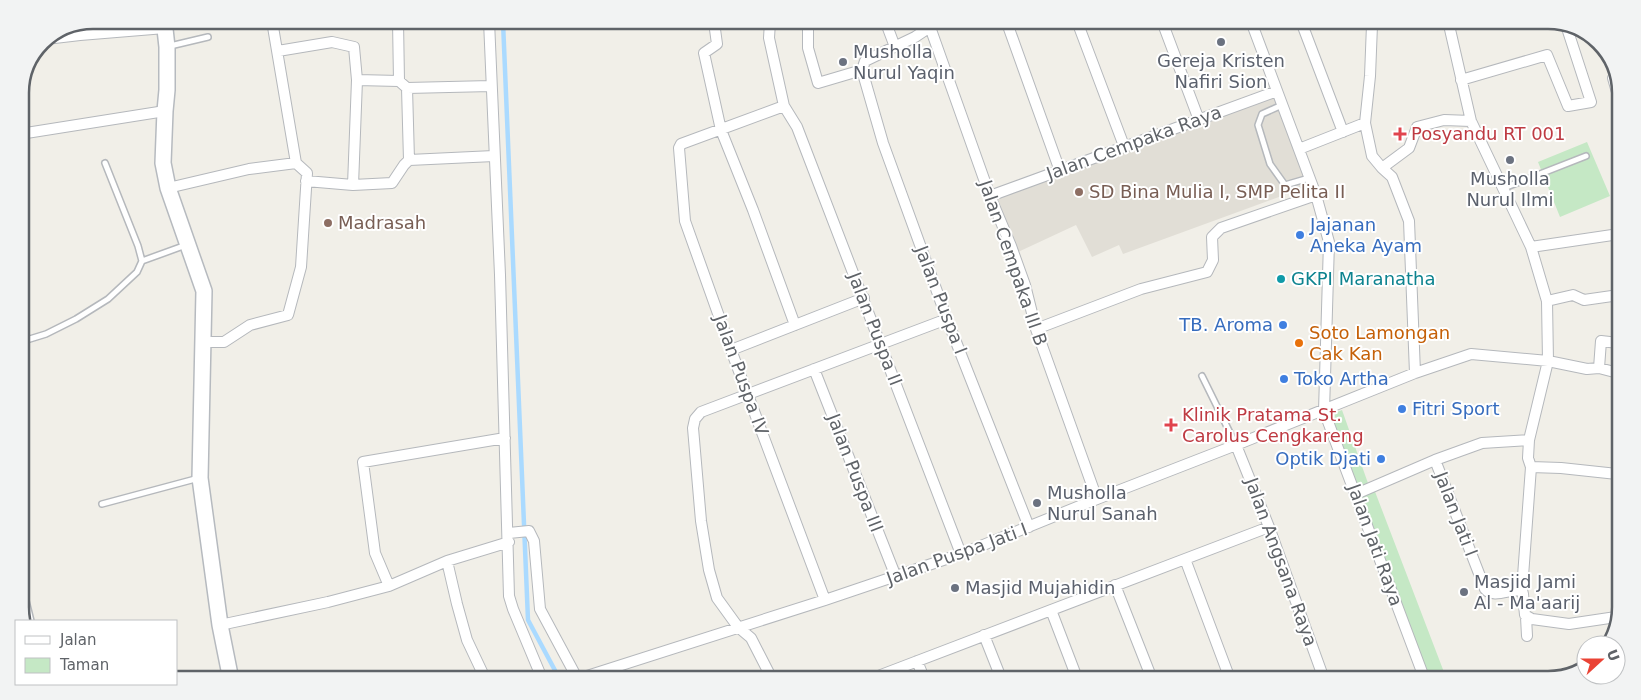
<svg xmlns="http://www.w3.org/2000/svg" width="1641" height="700" font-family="'DejaVu Sans',sans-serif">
	<rect width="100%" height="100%" fill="#f1efe8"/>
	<path fill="#e1ded6" d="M1276,93L1309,186L1123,254L1119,245L1092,257L1076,225L1018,252L996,194Z"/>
	<path fill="#c5e8c5" d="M1587,142L1610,196L1560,217L1538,162Z
		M1342,410L1369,486L1357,491L1328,416Z
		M1374,489L1447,680H1427L1360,495Z"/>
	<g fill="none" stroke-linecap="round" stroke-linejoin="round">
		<path stroke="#aadaff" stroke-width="4.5" d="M503,22L528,620L558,676"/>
		<g stroke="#b5b8bc" stroke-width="8">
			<path id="lane" d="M170,46L208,37
				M1282,105L1262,114L1258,125L1270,164L1285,185L1309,178
				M1504,188L1586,156
				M142,261L186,245
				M20,342L46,334L76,319L108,299L137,272L142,261L138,246L105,163
				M1202,376L1236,445
				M102,504L199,478
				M20,577L31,621"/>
		</g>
		<g stroke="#b5b8bc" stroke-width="12">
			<path id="street" d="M398,21L399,81
				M489,21L500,275L509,596L513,609L541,676
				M714,22L717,44L704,53L721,130L753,210L795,325
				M770,22L769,38L784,106L797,127L961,554
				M808,23V48L818,83L862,70
				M886,23L895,47
				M1007,23L1060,171
				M1078,24L1124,146
				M1163,24L1199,120
				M1252,24L1316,195L1329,242L1324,411L1425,680
				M1302,24L1343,132
				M1449,25L1471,121L1531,247L1547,301L1548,361L1529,440
				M930,27L990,196L1011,246L1025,285L1036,329L1097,499
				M46,39L80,35L165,28
				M278,51L332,42L354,47L357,80L399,81L407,88L491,86
				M862,70L883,143L947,319L1029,527
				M862,70L865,61L915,37L930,27L938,23
				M1617,77L1613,78L1621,106
				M1461,80L1547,55L1568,106L1591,102L1566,25
				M407,88L409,160
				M784,106L681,144L679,148L685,221L731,350L825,600
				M1365,123L1372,156L1382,168L1409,148L1417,127L1444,120L1471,121
				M20,134L165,111
				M1299,149L1365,123L1370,76L1372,25
				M1382,168L1392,177L1409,221L1415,373
				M306,181L353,185L392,183L404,165L409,160L494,156
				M353,185L357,80
				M168,188L249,169L296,163
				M990,196L1277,91
				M1531,247L1619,234
				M1547,301L1573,295L1584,300L1619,295
				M1036,329L1141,289L1207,272L1213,260L1212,237L1221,228L1316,195
				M203,342H224L250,325L288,315L301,267L307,173L296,163L272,21
				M731,350L864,298
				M1599,368L1618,373
				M814,369L896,577
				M1236,445L1269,527L1324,679
				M1435,460L1482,443L1529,440L1528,458L1531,467L1522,590
				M1531,467L1561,468L1617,474
				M1356,494L1435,460L1485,589C1493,599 1510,589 1522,590L1523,594L1525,615L1532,619L1569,624L1616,617
				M509,533L529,531L534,541L540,609L576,676
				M1185,559L1230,679
				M447,561L457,604L467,640L484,676
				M1115,585L1152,679
				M389,586L375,553L363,462L505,438
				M1051,610L1077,678
				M1526,617L1527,636
				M220,625L328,602L389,586L447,561L509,542
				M984,635L1001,678
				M917,661L924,678
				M587,676L825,600L961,554L1097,499L1236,445L1415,373L1471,354L1548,361L1587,369L1599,368L1601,341L1618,343
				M771,677L751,638L738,627L717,598L709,570L701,521L693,428L695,419L701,412L947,319
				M873,678L1269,527"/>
		</g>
		<g stroke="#b6babf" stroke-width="18">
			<path id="secondary" d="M164,20L167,47V90L165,111L163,163L168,188L204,291L200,478L220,625L230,675"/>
		</g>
		<use href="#lane" stroke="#fff" stroke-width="5"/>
		<use href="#street" stroke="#fff" stroke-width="10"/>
		<use href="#secondary" stroke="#fff" stroke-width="15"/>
	</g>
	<g fill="#6b7280" stroke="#fff" stroke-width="2">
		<circle cx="1221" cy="42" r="5"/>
		<circle cx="843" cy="62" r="5"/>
		<circle cx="1510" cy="160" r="5"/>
		<circle cx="1037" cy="503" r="5"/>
		<circle cx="955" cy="588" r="5"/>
		<circle cx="1464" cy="592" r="5"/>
	</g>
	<g fill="#e0444e" stroke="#fff" stroke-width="2">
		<path d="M1397.5 126.5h5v5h5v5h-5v5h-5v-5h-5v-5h5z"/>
		<path d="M1168.5 417.5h5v5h5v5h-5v5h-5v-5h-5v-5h5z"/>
	</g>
	<g fill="#8d6e63" stroke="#fff" stroke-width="2">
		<circle cx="1079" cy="192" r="5"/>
		<circle cx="328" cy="223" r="5"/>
	</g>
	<g fill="#3f7fe0" stroke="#fff" stroke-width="2">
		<circle cx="1300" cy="235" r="5"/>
		<circle cx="1283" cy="325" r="5"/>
		<circle cx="1284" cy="379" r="5"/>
		<circle cx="1402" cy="409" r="5"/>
		<circle cx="1381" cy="459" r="5"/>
	</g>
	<circle fill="#0f9aa8" stroke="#fff" stroke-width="2" cx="1281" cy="279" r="5"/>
	<circle fill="#e8710a" stroke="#fff" stroke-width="2" cx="1299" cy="343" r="5"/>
	<g text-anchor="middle" stroke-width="4" stroke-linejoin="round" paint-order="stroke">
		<g font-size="18" fill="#5b616d" stroke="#fff" text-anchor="start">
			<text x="853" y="58">Musholla<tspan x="853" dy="21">Nurul Yaqin</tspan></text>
			<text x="1221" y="67" text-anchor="middle">Gereja Kristen<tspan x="1221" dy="21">Nafiri Sion</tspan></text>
			<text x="1510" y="185" text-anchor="middle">Musholla<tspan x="1510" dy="21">Nurul Ilmi</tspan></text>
			<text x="1047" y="499">Musholla<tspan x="1047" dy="21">Nurul Sanah</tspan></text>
			<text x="1474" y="588">Masjid Jami<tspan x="1474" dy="21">Al - Ma'aarij</tspan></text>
			<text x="965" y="594">Masjid Mujahidin</text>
		</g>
		<g font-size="18" fill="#be3a42" stroke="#fff" text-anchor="start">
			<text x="1411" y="140">Posyandu RT 001</text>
			<text x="1182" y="421">Klinik Pratama St.<tspan x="1182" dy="21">Carolus Cengkareng</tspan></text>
		</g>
		<g font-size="18" fill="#5f6368" stroke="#fff">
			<text transform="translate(1134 143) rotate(-20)" y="6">Jalan Cempaka Raya</text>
			<text transform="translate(1013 263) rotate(71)" y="6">Jalan Cempaka III B</text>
			<text transform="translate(941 300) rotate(69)" y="6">Jalan Puspa I</text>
			<text transform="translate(875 329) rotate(69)" y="6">Jalan Puspa II</text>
			<text transform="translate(741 375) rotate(70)" y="6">Jalan Puspa IV</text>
			<text transform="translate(855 473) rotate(69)" y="6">Jalan Puspa III</text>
			<text transform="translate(1456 514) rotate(69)" y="6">Jalan Jati I</text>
			<text transform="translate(1375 545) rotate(70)" y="6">Jalan Jati Raya</text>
			<text transform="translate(957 554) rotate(-20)" y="6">Jalan Puspa Jati I</text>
			<text transform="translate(1281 562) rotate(70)" y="6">Jalan Angsana Raya</text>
		</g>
		<g font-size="18" fill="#785e54" stroke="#fff" text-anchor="start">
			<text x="1089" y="198">SD Bina Mulia I, SMP Pelita II</text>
			<text x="338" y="229">Madrasah</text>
		</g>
		<g font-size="18" fill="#366cbe" stroke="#fff" text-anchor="start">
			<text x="1310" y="231">Jajanan<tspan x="1310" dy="21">Aneka Ayam</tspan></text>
			<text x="1273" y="331" text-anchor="end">TB. Aroma</text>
			<text x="1294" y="385">Toko Artha</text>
			<text x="1412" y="415">Fitri Sport</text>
			<text x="1371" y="465" text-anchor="end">Optik Djati</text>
		</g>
		<g font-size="18" fill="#0d838f" stroke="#fff" text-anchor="start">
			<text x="1291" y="285">GKPI Maranatha</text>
		</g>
		<g font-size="18" fill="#c56008" stroke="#fff" text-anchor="start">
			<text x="1309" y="339">Soto Lamongan<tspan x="1309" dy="21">Cak Kan</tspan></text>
		</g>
	</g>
	<path d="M0 0H1641V700H0ZM93 29H1548A64 64 0 0 1 1612 93V607A64 64 0 0 1 1548 671H93A64 64 0 0 1 29 607V93A64 64 0 0 1 93 29Z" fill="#f2f3f3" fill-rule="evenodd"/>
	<path fill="none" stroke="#5f6368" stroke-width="2.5" d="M93 29H1548A64 64 0 0 1 1612 93V607A64 64 0 0 1 1548 671H93A64 64 0 0 1 29 607V93A64 64 0 0 1 93 29Z"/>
	<rect x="15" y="620" width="162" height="65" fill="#ffffff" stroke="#bfc1c3"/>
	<rect x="25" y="636" width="25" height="8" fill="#ffffff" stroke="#bfc1c3"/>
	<text x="60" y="645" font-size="15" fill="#5f6368">Jalan</text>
	<rect x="25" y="658" width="25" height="15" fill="#c5e8c5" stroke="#bfc1c3"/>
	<text x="60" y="670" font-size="15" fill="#5f6368">Taman</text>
	<g transform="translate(1601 660) rotate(69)"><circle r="24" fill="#ffffff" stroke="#bfc1c3"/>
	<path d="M0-4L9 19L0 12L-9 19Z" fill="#ea4335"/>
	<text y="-8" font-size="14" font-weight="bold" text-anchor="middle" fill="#5f6368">U</text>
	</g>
</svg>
